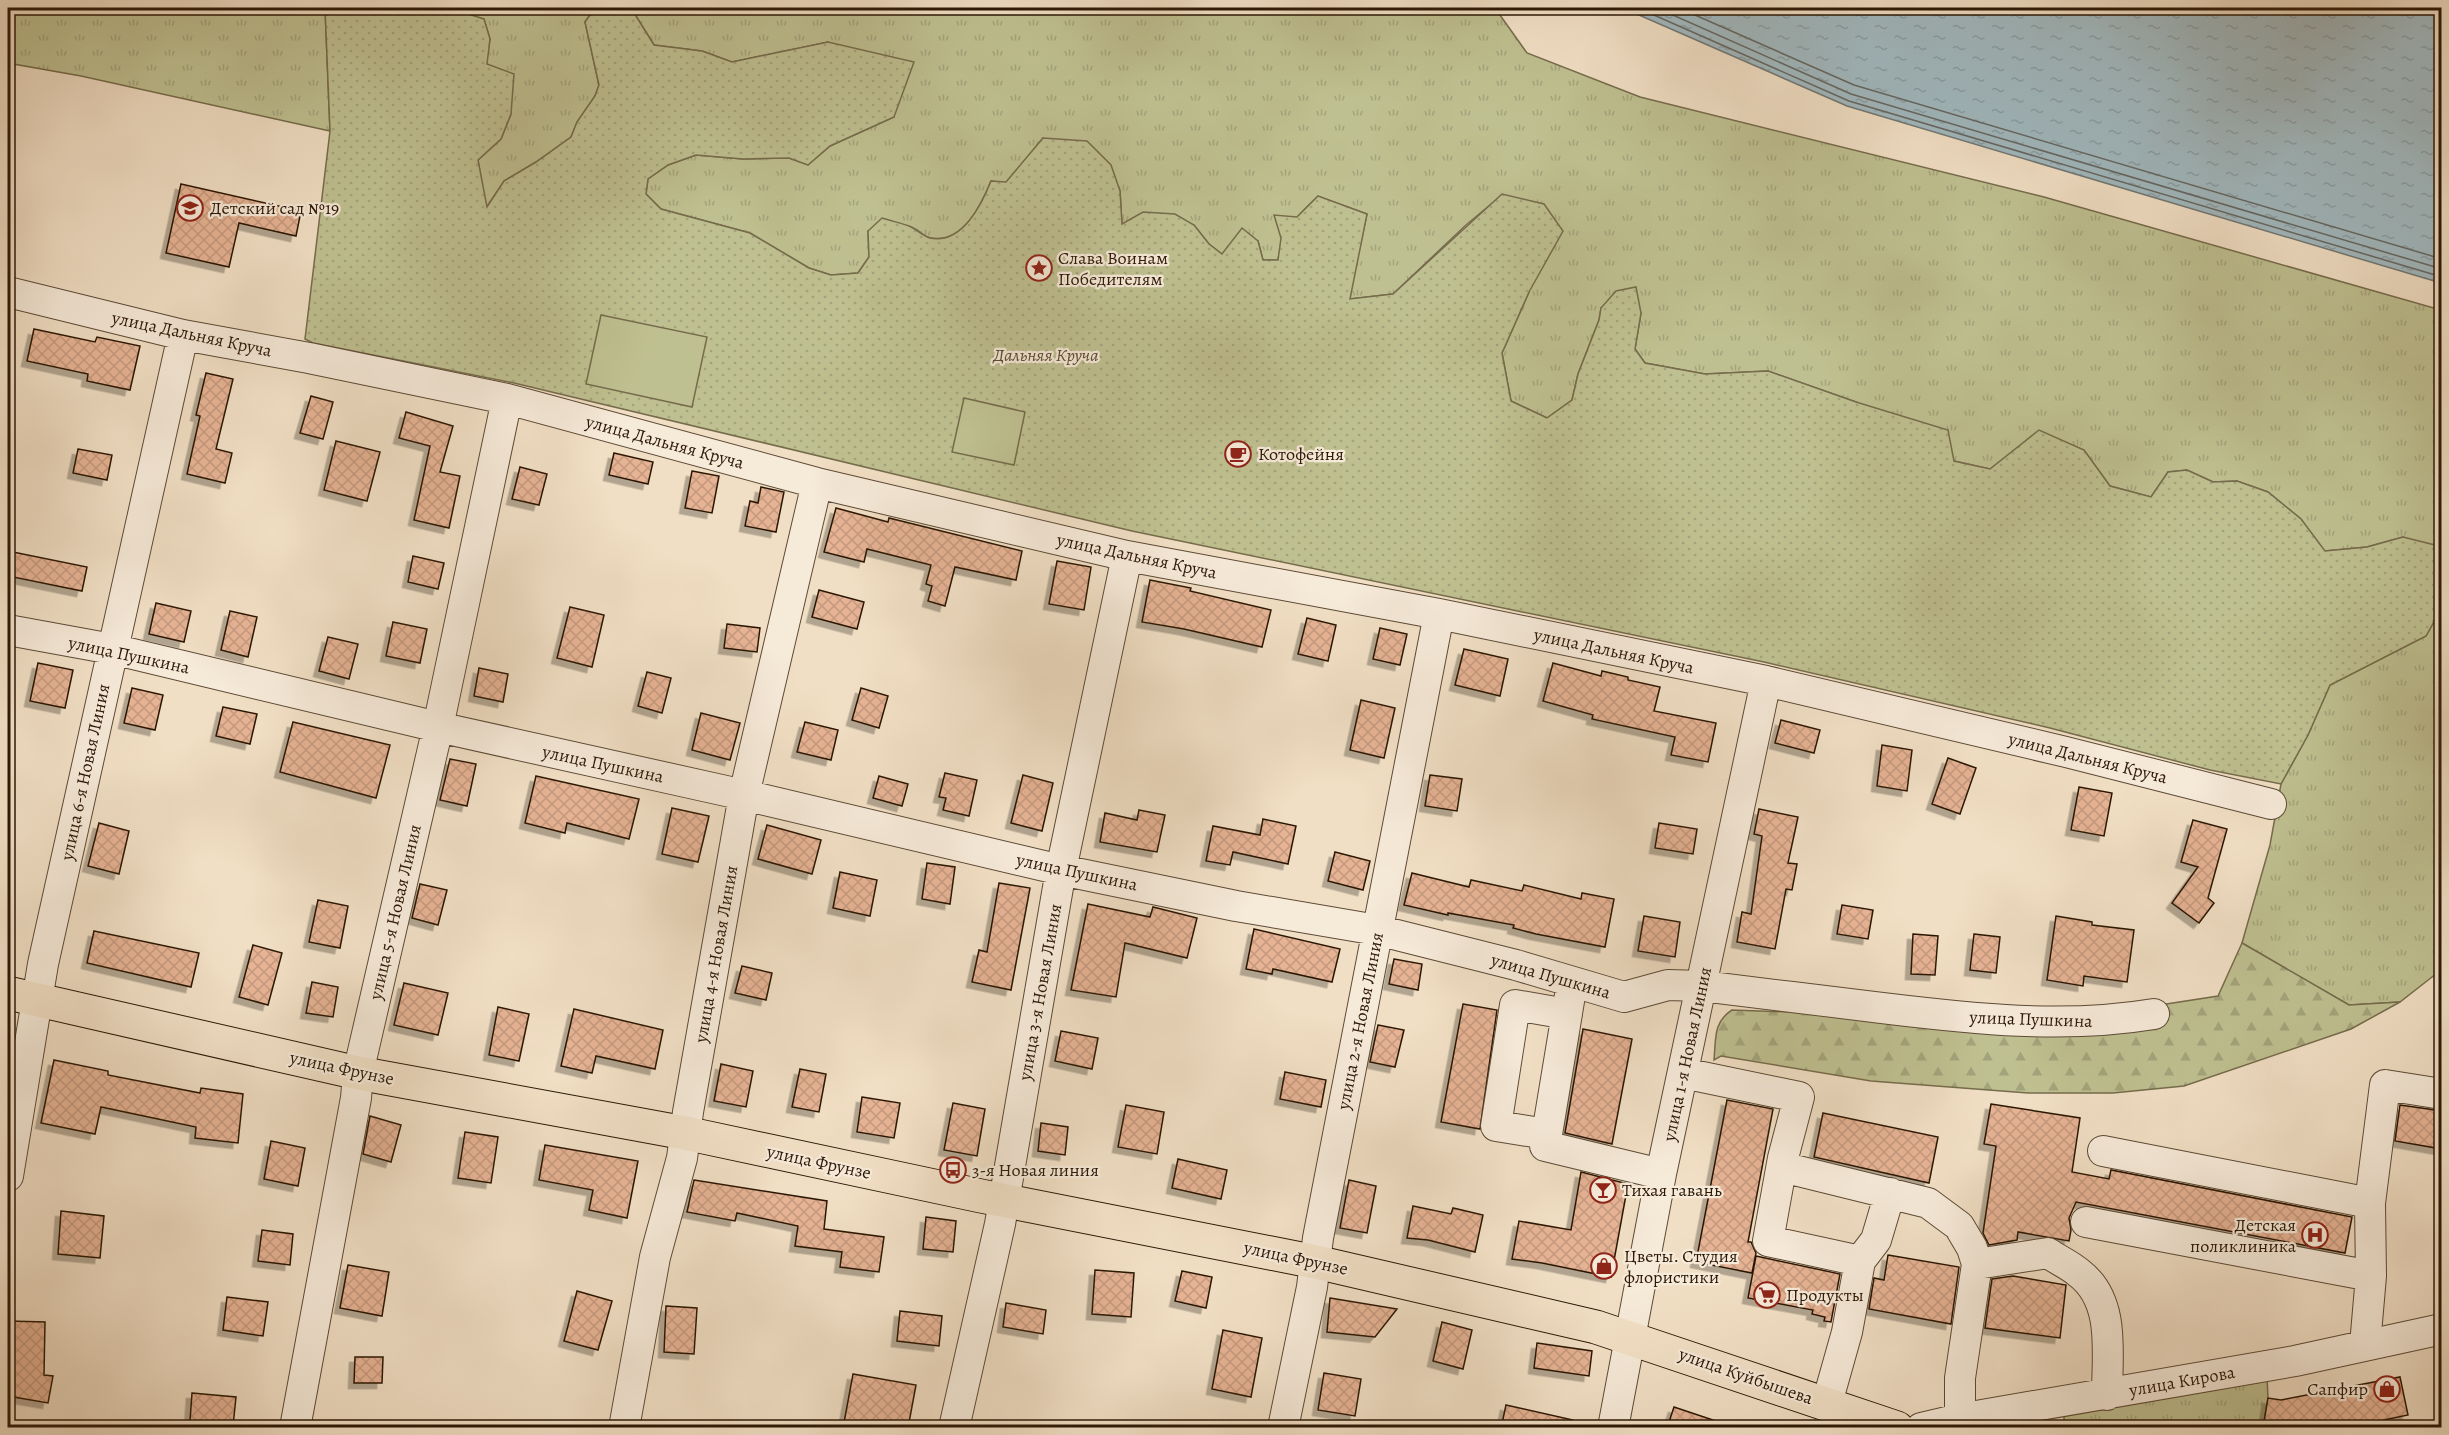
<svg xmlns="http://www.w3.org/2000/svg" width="2449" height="1435" font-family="Alegreya,serif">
	<defs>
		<pattern id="grass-tufts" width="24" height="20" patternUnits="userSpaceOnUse" patternTransform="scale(1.5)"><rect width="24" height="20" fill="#bfc091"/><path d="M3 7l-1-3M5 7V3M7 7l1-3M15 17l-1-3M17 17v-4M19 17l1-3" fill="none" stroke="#a4a47c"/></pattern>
		<pattern id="forest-firs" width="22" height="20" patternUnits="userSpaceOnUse" patternTransform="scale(1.5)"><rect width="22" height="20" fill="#bfc091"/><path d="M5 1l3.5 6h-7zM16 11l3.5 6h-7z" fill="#a4a47c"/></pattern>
		<pattern id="park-dots" width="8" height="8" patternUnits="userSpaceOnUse" patternTransform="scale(1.5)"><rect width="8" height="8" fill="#bfc091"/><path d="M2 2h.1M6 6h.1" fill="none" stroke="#a4a47c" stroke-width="1.8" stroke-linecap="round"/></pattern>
		<pattern id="water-ripples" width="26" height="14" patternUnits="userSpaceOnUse" patternTransform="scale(1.5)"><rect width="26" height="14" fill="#a1b9c0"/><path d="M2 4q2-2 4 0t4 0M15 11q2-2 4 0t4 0" fill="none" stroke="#8b9ea4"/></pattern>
		<pattern id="building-cross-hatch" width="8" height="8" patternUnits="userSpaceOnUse" patternTransform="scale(1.5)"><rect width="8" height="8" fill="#e6b394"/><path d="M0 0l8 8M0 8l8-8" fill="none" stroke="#c5997e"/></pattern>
		<filter id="shadow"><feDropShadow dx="-5.5" dy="5.5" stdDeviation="0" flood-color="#0004"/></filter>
	</defs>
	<rect width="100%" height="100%" fill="#f1dfc5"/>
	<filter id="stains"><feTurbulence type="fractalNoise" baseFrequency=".00333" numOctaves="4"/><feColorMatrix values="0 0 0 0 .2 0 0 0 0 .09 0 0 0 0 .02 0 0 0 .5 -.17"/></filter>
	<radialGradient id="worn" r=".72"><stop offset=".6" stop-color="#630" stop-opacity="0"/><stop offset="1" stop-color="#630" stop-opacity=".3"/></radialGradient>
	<path fill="url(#grass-tufts)" stroke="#766c4c" stroke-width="1.5" d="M8,8H325L330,131L81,76L8,63Z
		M449,8H595L585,22L599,85L595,96L577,122L571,137L536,162L504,181L486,208L478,160L501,139L511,114L486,64L490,39L484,19Z
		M631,8H1495L1527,53L1640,97L2044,197L2441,310V549L2403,537L2367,547L2324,551L2301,519L2268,492L2237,481L2213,482L2187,470L2168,472L2151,497L2110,486L2084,450L2040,431L1990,469L1954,461L1856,402L1768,371L1705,374L1645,363L1635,349L1641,313L1601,308L1599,320L1578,374L1572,400L1547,418L1511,401L1502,353L1529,292L1502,195L1466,225L1393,294L1349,299L1367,214L1318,196C1295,219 1283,227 1278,260H1263L1258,241L1222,254L1209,244L1194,225H1122L1120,191L1043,138L1006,183L991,181C981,205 963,244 931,238C923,237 918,228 910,227C900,225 879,230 868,231L869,257L858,273L831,275L809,268L750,233L661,209L646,194L648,179L668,165L696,155L743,159L789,158L808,165L830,146L894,117L828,42L732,62L702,51L654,45Z
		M2441,609V970L2400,1002L2349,1005L2242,943L2270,845L2281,784L2308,735L2330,685L2426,636Z
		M2267,1377L2268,1398L2263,1427L2064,1428V1416Z"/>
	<path fill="url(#forest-firs)" stroke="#766c4c" stroke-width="1.5" d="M2242,943L2349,1005L2400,1002L2351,1029L2184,1086L2113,1093H2028L1871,1081L1721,1056L1714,1060C1716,1039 1713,1022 1732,1010L2056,1021L2218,996Z"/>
	<path fill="url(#park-dots)" stroke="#766c4c" stroke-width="1.5" d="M325,8H449L484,19L490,39L487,64L514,74L511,114L501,139L478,160L487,207L504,181L536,162L571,137L577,122L595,96L599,85L585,22L595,8H631L654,45L702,51L732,62L828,42L914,62L894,117L830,146L808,165L789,158L743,159L696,155L668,165L648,179L646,194L661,209L750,233L809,268L831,275L858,273L869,257L868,231L882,218C891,221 901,223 909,226C916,229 923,236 930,238C962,245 982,204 991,181L1006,182L1043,138L1087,141L1111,165L1120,191L1122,224L1143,212L1175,214L1194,225L1209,244L1222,254L1242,228L1258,241L1263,260H1278L1281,238L1274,215L1297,217L1318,196L1367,214L1350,299L1393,294L1502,194L1544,204L1563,231L1529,292L1502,353L1511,401L1547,418L1572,400L1578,374L1599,320L1601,308L1616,291L1636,287L1641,313L1635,349L1645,363L1705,374L1768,371L1856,402L1948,430L1954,461L1990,469L2039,430L2084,450L2110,486L2151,497L2168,472L2187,470L2213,482L2237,481L2268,492L2301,519L2325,551L2367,547L2403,537L2439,546L2442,549L2441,609L2426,636L2330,685L2308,735L2281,784L2210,770L2050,728L1764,662L1132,531L514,383L313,343L305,339L330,131Z"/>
	<path fill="#bfc091" stroke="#766c4c" stroke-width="1.5" d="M601,315L707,337L692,407L586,384Z
		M964,398L1025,412L1014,465L952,452Z"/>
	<path fill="url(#water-ripples)" stroke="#727976" stroke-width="1.5" d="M1623,8H2441V283L1847,106Z"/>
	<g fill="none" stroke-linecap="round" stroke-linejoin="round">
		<path stroke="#666863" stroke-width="1.5" d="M1638,8L1849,101L2442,277
			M1657,8L1851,94L2442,269
			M1679,8L1854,85L2442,259"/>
	</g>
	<path fill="url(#building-cross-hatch)" stroke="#2c1806" stroke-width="1.5" filter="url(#shadow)" d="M181,184L301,211L296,236L239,223L229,267L166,253Z
		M34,329L95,342L97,337L140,346L130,390L87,381L88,374L27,361Z
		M206,373L233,379L216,449L232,453L225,483L187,474L200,416L196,415Z
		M311,396L333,402L323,439L300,433Z
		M406,412L453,426L440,472L460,476L449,528L414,520L430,446L399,438Z
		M336,441L380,452L367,501L324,490Z
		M78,449L112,455L107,480L73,473Z
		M614,453L653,462L648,484L609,475Z
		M520,467L547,474L539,505L512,499Z
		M692,471L719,476L712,513L685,508Z
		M761,487L784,492L776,532L745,526L750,501L758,503Z
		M836,508L888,522L889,518L1022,551L1016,580L955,567L945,606L928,601L932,586L926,584L931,565L867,549L864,562L824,552Z
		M8,551L87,567L82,591L8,576Z
		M413,556L444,563L438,589L408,582Z
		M1057,561L1091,567L1084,610L1049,604Z
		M1150,580L1191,588L1190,591L1271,610L1262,647L1184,629L1142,622Z
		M819,590L864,602L857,629L812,617Z
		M156,603L191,611L184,642L149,634Z
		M570,607L604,615L592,667L557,658Z
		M230,611L257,617L248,657L221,650Z
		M1307,618L1336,625L1328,661L1298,654Z
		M393,622L427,629L420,663L386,656Z
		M727,624L760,628L757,652L724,648Z
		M1380,628L1407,634L1400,665L1373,659Z
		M328,637L358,644L349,679L319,671Z
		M1464,649L1508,659L1500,696L1455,685Z
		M38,663L73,670L65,708L30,701Z
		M1553,663L1601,676L1602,671L1628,677V680L1660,687L1654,711L1716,723L1708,762L1671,755L1675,737L1592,719L1593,715L1543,701Z
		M479,668L508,674L503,702L474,696Z
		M647,672L671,678L662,713L638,706Z
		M132,688L163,695L155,730L124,723Z
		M861,688L888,696L879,728L852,720Z
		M1361,700L1395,708L1384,758L1350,750Z
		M223,707L257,714L250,744L216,736Z
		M701,713L740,723L730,760L692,750Z
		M1781,720L1820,730L1814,753L1775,743Z
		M293,722L390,745L376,798L280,772Z
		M805,722L838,730L831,760L797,752Z
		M1882,745L1912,750L1907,791L1877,786Z
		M1948,758L1976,768L1960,814L1932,804Z
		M450,759L476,764L467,806L440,800Z
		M945,773L977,780L969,816L943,810L946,798L939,797Z
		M1023,775L1053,783L1042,831L1011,823Z
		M1430,775L1462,779L1457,811L1425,806Z
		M536,776L639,799L629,839L567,823L565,833L525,823Z
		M879,776L908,784L902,806L873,798Z
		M2079,787L2112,793L2104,836L2071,830Z
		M672,808L709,816L698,862L662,854Z
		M1759,809L1798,817L1788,863L1797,864L1792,890L1786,889L1775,949L1737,942L1742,912L1751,914L1762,836L1754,834Z
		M1139,810L1165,815L1157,852L1100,842L1105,813L1137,820Z
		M1263,819L1296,826L1288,864L1233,852L1230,865L1206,861L1213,826L1260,835Z
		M2193,820L2227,829L2208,898L2214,903L2199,923L2172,903L2198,867L2181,862Z
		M99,823L129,831L119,874L88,866Z
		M1659,823L1697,829L1693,854L1655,848Z
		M767,825L821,840L812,874L758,859Z
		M1335,852L1370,861L1363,890L1328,881Z
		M927,863L955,867L950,904L922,899Z
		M840,872L877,880L870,916L833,908Z
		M1412,873L1469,887L1471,880L1522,891L1524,885L1581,899L1582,893L1614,899L1605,947L1536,934L1513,928L1514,925L1448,913V915L1404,905Z
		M999,883L1030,888L1011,990L972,982L979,950L987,952Z
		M420,884L447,890L438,925L412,918Z
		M318,900L348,906L340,948L309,942Z
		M1088,904L1150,917L1153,907L1197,918L1187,958L1125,943L1116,997L1071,990Z
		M1842,905L1873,910L1868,939L1837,934Z
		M1644,916L1680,922L1675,957L1638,951Z
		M2056,916L2092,922V925L2134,930L2127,982L2084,976L2083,986L2047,980Z
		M1254,929L1340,949L1332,982L1273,969L1272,974L1246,969Z
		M94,931L199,953L191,987L87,963Z
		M1913,934L1938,936L1935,975L1911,974Z
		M1974,934L2000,937L1996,973L1970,970Z
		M253,945L282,953L268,1005L239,997Z
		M1394,959L1422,964L1418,990L1389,984Z
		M742,966L772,973L766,1000L735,993Z
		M312,982L338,987L333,1017L306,1013Z
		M404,983L448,993L438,1035L394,1025Z
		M1463,1004L1497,1010L1480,1129L1441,1122Z
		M498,1007L529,1014L519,1061L489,1055Z
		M574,1009L663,1030L655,1069L596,1056L592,1073L561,1066Z
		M1378,1025L1404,1030L1395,1067L1370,1062Z
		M1583,1029L1632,1039L1612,1144L1565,1133Z
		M1061,1031L1098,1038L1092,1069L1055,1061Z
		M54,1060L108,1071V1075L200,1093L201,1088L243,1094L238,1143L195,1138L196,1127L101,1107L95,1134L41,1123Z
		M721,1064L753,1071L746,1107L714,1101Z
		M800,1069L826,1074L819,1112L792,1107Z
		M1285,1072L1326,1080L1321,1107L1280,1099Z
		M862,1097L900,1103L894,1138L857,1132Z
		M1727,1100L1773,1109L1748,1242H1751L1756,1253L1752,1273L1696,1262Z
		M953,1103L985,1109L977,1156L944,1150Z
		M1991,1104L2080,1118L2072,1172L2109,1179L2111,1170L2352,1217L2345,1253L2076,1202L2069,1218L2071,1230L2069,1241L2018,1232L2017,1240L1989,1245L1983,1233L1996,1146L1984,1144Z
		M1126,1105L1164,1112L1157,1154L1118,1147Z
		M2400,1105L2442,1111V1149L2395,1141Z
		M1823,1113L1938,1137L1929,1183L1814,1157Z
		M370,1116L401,1125L391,1162L363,1154Z
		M1041,1123L1068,1127L1065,1155L1038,1151Z
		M465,1132L498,1137L491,1183L458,1178Z
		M271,1141L305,1148L298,1186L264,1179Z
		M545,1145L638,1161L627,1218L589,1210L593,1190L539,1180Z
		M1178,1159L1227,1170L1221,1199L1172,1188Z
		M1581,1172L1628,1184L1611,1277L1542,1263L1512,1259L1519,1221L1571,1230Z
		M694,1180L827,1201L824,1229L884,1237L879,1272L840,1267L842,1252L795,1246L798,1226L737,1213L735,1221L687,1212Z
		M1349,1180L1376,1186L1367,1233L1340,1228Z
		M1413,1206L1451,1214L1453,1208L1483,1215L1475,1252L1428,1240L1407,1238Z
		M61,1211L104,1216L100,1258L58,1254Z
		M926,1217L956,1221L953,1252L923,1249Z
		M262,1230L293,1234L290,1265L258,1261Z
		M1888,1255L1959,1267L1951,1324L1869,1309L1874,1278L1884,1280Z
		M1756,1256L1840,1274L1831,1322L1824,1321L1825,1317L1812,1314L1813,1310L1748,1298Z
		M348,1265L389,1272L382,1316L340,1308Z
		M1095,1270L1134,1273L1131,1317L1092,1314Z
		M1182,1271L1212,1277L1206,1308L1175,1301Z
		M2013,1276L2066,1285L2060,1338L1985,1328L1992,1279Z
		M577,1291L612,1301L598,1350L564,1341Z
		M227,1297L268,1302L263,1336L223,1330Z
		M1330,1298L1397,1309L1375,1337L1327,1332Z
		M1006,1303L1046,1310L1043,1334L1003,1327Z
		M666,1306L697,1308L694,1354L664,1352Z
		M900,1311L942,1316L939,1346L897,1341Z
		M8,1321L45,1322L44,1375L53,1376L48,1403L8,1396Z
		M1442,1322L1472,1330L1463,1369L1433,1361Z
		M1223,1330L1262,1338L1251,1397L1212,1389Z
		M1537,1343L1592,1351L1589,1376L1534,1368Z
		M355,1357H383L382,1383H354Z
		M1324,1373L1361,1379L1355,1416L1318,1410Z
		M853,1374L916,1385L908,1428H843Z
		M2400,1377L2408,1415L2345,1428H2263L2268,1398L2281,1400Z
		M192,1393L236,1397L233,1426L190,1421Z
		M1506,1405L1573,1420L1572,1428H1501Z
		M1674,1407L1725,1424V1428H1667Z"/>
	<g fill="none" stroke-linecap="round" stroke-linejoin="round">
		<g stroke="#5d4a36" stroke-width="32">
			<path id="minor" d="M8,292L183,335L309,358L507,399L817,483L1127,556L1439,614L1766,681L2066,752L2271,804
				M8,630L112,649L438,727L744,795L1061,870L1236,906L1377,930L1516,965L1624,997L1668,985L1702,986C1762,993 1822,1001 1882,1008C1973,1019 2064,1029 2154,1014
				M1567,1014L1515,1005L1496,1126L1547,1134L1572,983
				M1683,1073L1799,1097L1783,1158L1768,1241L1860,1261L1847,1332L1827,1403
				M1547,1134L1545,1146L1661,1174
				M2103,1151L2370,1203
				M1782,1167L1928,1203L1959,1226L1972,1248L1977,1264L1960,1378V1428
				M8,1176L43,964L183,335
				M2086,1222L2371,1276
				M1860,1261L1876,1240L1890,1193
				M1977,1264L2048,1253C2058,1260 2070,1265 2079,1273C2116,1301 2107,1354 2107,1395
				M2365,1345L2371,1276L2370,1203L2385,1085L2442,1094
				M295,1428L356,1098L358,1073L438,727L507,399
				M624,1428L655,1257L682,1158L688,1112L744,795L817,483
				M954,1428L1000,1224L1061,870L1127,556
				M1283,1428L1312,1287L1318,1238L1439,614
				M1613,1428L1661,1174L1766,681
				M1921,1428L1959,1419L2295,1361L2442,1329"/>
		</g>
		<g stroke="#2c1806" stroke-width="35">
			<path id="major" d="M8,993L358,1073L685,1133L981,1196L1316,1262L1596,1327L1897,1428"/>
		</g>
		<use href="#minor" stroke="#f6ead9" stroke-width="30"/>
		<use href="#major" stroke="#f1dfc5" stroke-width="33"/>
	</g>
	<defs>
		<g id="school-ring" transform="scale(1.35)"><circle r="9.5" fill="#f6ead9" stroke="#8f2418" stroke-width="1.5"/><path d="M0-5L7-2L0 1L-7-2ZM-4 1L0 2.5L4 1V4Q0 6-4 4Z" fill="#8f2418"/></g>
		<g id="sight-ring" transform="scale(1.35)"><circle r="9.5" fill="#f6ead9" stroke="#8f2418" stroke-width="1.5"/><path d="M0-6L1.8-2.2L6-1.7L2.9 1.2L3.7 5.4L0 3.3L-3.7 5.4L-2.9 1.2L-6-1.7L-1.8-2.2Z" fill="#8f2418"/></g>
		<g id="cafe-ring" transform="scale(1.35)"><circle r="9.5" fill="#f6ead9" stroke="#8f2418" stroke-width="1.5"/><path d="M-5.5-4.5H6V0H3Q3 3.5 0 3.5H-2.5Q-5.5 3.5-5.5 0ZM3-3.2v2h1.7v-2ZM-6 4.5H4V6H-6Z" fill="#8f2418"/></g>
		<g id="bus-ring" transform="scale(1.35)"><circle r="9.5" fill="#f6ead9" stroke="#8f2418" stroke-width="1.5"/><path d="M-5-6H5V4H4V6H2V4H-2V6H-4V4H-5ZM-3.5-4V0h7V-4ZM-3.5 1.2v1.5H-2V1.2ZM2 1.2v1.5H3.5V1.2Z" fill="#8f2418"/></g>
		<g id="bar-ring" transform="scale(1.35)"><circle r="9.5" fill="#f6ead9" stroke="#8f2418" stroke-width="1.5"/><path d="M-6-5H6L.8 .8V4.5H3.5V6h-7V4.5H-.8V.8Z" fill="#8f2418"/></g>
		<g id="hospital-ring" transform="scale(1.35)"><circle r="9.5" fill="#f6ead9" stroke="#8f2418" stroke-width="1.5"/><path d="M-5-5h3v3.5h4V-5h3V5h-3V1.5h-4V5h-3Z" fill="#8f2418"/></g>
		<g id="shop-ring" transform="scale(1.35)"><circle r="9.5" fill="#f6ead9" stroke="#8f2418" stroke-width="1.5"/><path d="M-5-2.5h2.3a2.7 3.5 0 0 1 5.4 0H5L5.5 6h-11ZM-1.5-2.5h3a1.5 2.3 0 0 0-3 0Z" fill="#8f2418"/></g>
		<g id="supermarket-ring" transform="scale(1.35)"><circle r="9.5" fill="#f6ead9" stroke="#8f2418" stroke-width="1.5"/><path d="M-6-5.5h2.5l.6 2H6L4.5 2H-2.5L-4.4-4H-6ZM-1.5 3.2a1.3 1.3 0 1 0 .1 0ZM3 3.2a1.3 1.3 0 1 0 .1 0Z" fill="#8f2418"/></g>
	</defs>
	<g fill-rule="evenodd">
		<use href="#school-ring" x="190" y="208"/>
		<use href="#sight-ring" x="1039" y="268"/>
		<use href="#cafe-ring" x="1238" y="454"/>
		<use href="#bus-ring" x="953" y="1170"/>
		<use href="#bar-ring" x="1603" y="1190"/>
		<use href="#hospital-ring" x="2315" y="1235"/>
		<use href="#shop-ring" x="1604" y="1266"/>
		<use href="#supermarket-ring" x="1767" y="1295"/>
		<use href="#shop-ring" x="2387" y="1389"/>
	</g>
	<g text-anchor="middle" stroke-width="4.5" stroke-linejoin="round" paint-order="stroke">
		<g font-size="18" fill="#2c1806" stroke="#f6ead9" text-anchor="start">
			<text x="210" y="214">Детский сад №19</text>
			<text x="1058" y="264">Слава Воинам<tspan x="1058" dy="21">Победителям</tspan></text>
			<text x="1258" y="460">Котофейня</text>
			<text x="972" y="1176">3-я Новая линия</text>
			<text x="1622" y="1196">Тихая гавань</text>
			<text x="2296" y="1231" text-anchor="end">Детская<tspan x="2296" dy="21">поликлиника</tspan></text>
			<text x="1624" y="1262">Цветы. Студия<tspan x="1624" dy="21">флористики</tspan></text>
			<text x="1786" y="1301">Продукты</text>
			<text x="2368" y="1395" text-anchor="end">Сапфир</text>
		</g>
		<g font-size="18" fill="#2c1806" stroke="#f6ead9">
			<text transform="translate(192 334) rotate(12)" y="6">улица Дальняя Круча</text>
			<text transform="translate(665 442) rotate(15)" y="6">улица Дальняя Круча</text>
			<text transform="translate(1137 556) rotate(12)" y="6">улица Дальняя Круча</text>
			<text transform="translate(1614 651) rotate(12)" y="6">улица Дальняя Круча</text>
			<text transform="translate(129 655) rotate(12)" y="6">улица Пушкина</text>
			<text transform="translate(2088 758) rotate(14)" y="6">улица Дальняя Круча</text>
			<text transform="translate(603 764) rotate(12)" y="6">улица Пушкина</text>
			<text transform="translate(85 772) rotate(-78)" y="6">улица 6-я Новая Линия</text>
			<text transform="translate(1077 872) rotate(12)" y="6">улица Пушкина</text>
			<text transform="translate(395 912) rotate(-77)" y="6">улица 5-я Новая Линия</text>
			<text transform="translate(716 954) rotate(-80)" y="6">улица 4-я Новая Линия</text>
			<text transform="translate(1551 976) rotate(16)" y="6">улица Пушкина</text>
			<text transform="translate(1040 992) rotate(-80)" y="6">улица 3-я Новая Линия</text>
			<text transform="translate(2031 1019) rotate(2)" y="6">улица Пушкина</text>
			<text transform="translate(1360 1021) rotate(-79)" y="6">улица 2-я Новая Линия</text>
			<text transform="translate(1687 1054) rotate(-78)" y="6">улица 1-я Новая Линия</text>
			<text transform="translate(342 1068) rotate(12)" y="6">улица Фрунзе</text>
			<text transform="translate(819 1162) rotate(12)" y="6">улица Фрунзе</text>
			<text transform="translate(1296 1258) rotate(12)" y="6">улица Фрунзе</text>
			<text transform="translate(1746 1376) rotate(19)" y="6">улица Куйбышева</text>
			<text transform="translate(2182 1381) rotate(-10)" y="6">улица Кирова</text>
		</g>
		<g font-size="18" font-style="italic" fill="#584a30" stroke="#f6ead9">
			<text x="1046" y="361">Дальняя Круча</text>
		</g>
	</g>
	<rect width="2449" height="1435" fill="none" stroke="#f1dfc5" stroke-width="30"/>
	<rect x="9" y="9" width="2431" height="1417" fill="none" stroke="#2c1806" stroke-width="3"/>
	<rect x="15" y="15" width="2419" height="1405" fill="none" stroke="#2c1806" stroke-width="1.5"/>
	<rect width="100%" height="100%" filter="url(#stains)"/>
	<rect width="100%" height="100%" fill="url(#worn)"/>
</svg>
